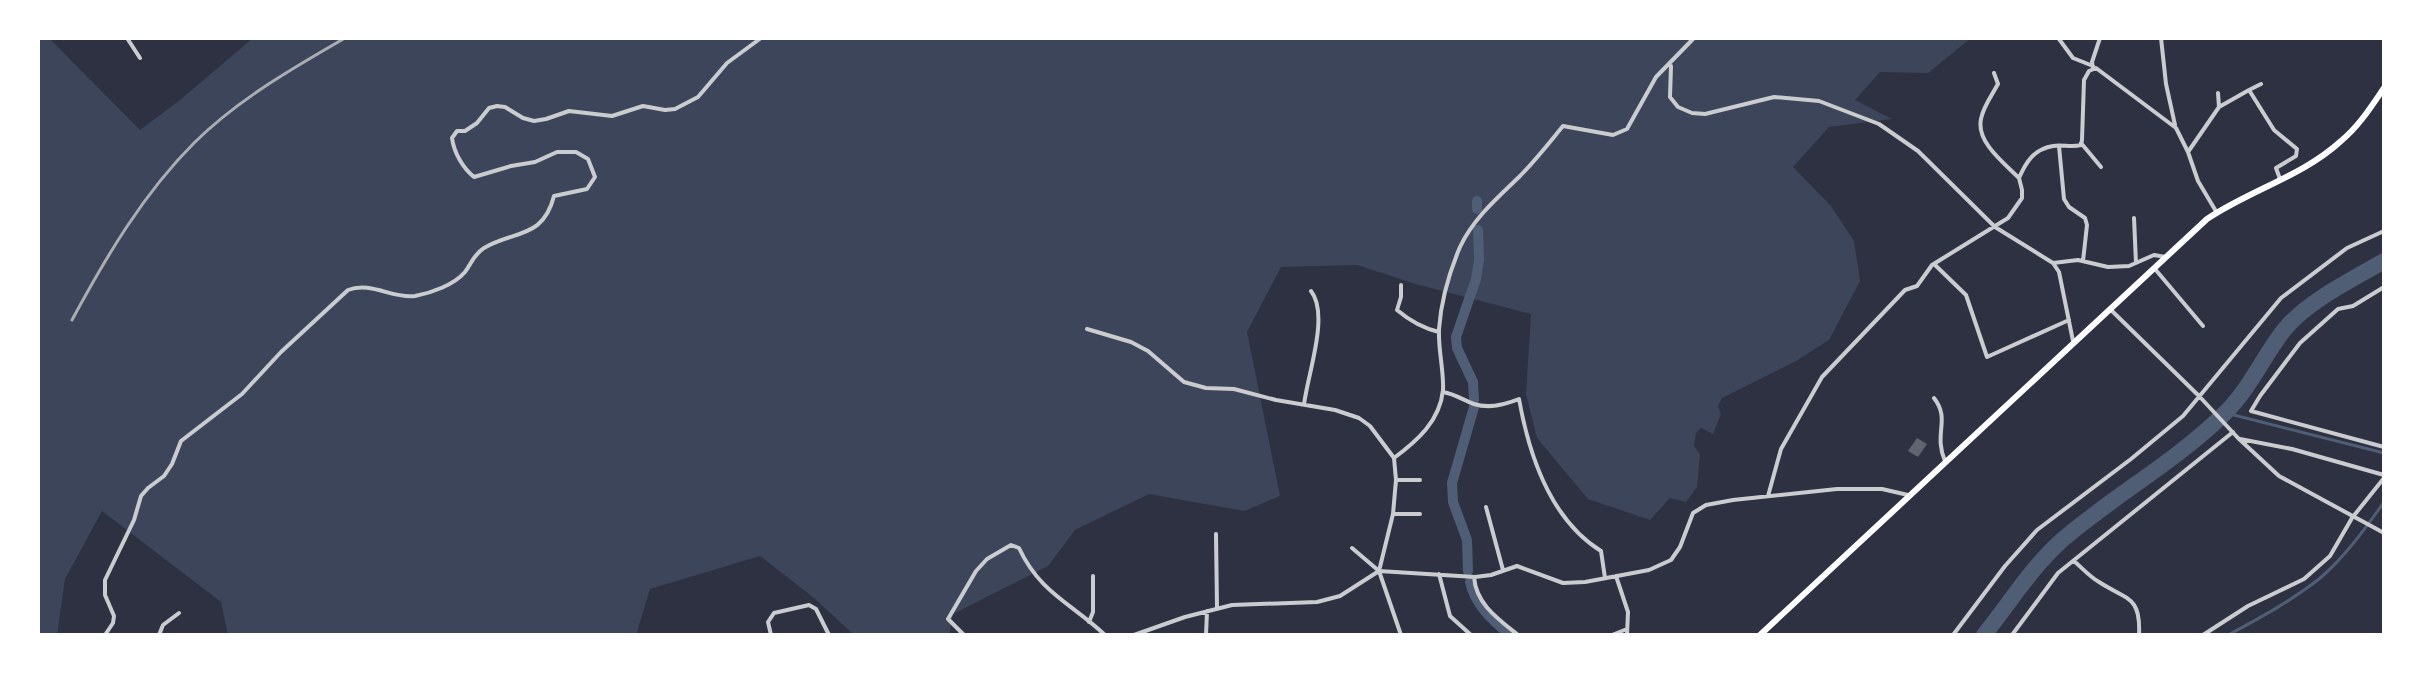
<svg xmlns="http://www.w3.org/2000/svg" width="2422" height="673" font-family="'Fira Sans Condensed',sans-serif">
	<rect width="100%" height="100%" fill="#2d3142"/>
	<path fill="#3c4559" d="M38,38H49L140,130L180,100L253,38H1971L1928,73L1880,72L1855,100L1892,119L1829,127L1793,167L1831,206L1854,241L1860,281L1829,340L1796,361L1722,398L1718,406L1721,414L1713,434L1701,428L1696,433L1694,446L1700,454L1697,487L1686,502L1670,498L1650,520L1588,499L1537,438L1526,394L1531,314L1419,285L1357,265L1281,267L1247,332L1280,496L1244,511L1149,494L1075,530L1048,566L953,614L949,635H854L814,598L760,556L650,589L636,635H228L221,602L102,511L65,579L57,635H38Z"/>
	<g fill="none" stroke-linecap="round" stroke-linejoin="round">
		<path stroke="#4f5d75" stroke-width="3" d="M2226,413L2384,453
			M2228,635C2260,618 2291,601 2319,579C2344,558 2365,529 2384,502"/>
		<path stroke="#4f5d75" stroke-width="10" d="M1477,201V209
			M1474,400L1473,382L1457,348L1456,337L1476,279L1479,260L1478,230
			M1468,571L1467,540L1453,502L1452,483L1474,407
			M1470,582C1475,605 1492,620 1510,635"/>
		<path stroke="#4f5d75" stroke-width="16" d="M1984,635C2009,604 2031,568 2061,541C2113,496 2175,462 2224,414C2249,390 2263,357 2284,330C2306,302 2353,279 2384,261"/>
	</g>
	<path fill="#626471" d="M1917,438L1927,444L1918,457L1908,451Z"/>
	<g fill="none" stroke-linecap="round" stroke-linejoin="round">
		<path stroke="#caccd0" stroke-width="4" d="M127,38L140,58
			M2161,38L2166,84L2175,125
			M2059,39L2073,58L2093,66
			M1671,66L1670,97L1678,107L1692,113L1705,114L1774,97L1819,101L1879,124L1918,151L1995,227L2053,263L2059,272L2073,341
			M2093,68L2092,62L2100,38
			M1994,73L1998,84C1992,95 1983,107 1981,119C1976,142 2004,163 2019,178
			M2249,90L2261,84
			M2218,93L2219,107
			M2081,143L2101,167
			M2059,146L2064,199L2069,207L2085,218L2087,225L2083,261
			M2188,152L2219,107L2249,90L2274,130L2297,149L2296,156L2276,168L2280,179
			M2134,218L2136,263
			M2053,263L2078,260L2108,267L2129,266L2154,255L2166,257
			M1934,264L1966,295L1987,357L2069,320
			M2155,269L2203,326
			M1401,285V297L1397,310C1410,321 1422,328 1439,332
			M2384,287L2353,306L2338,309L2300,343L2260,396L2251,411L2384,447
			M2111,310L2199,396L2238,438L2279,476L2384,533
			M1087,329L1131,342L1148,351L1184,382L1206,388L1234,389L1276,400L1335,410L1359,418L1370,426L1394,458L1396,480L1393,514L1379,571
			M1443,392C1455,394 1463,400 1474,404C1489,409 1504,405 1519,399C1529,455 1551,520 1601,551L1605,578
			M1934,398C1951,420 1933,433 1945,461
			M1304,405C1307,376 1330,315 1311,291
			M2240,439L2292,449L2384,475
			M1394,458C1417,441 1440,421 1443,390C1444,370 1438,350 1439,329C1441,301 1449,273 1460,247C1473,219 1497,198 1519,177C1535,161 1549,143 1563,126L1613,135L1627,129L1656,77L1694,38
			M1396,480H1420
			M1768,496L1781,449L1822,377L1905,290L1917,286L1932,265L2008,218L2022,198V190L2019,178C2026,162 2034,149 2053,146C2062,144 2071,148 2081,145L2082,140L2084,80L2089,71L2096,68L2176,128L2188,152L2198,181L2217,213
			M1486,507L1503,570
			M1393,514H1420
			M1216,534L1217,608
			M1352,548L1379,571L1401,635
			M2074,561C2082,568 2090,577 2099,582C2127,600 2141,596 2139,635
			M1439,574L1450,616L1471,635
			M1616,576L1628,612L1627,635
			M1474,577C1476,604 1498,619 1518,635
			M1089,622L1093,612V576
			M105,635L113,623L114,616L105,595V580L134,520L141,496L148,488L164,476L172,464L181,441L242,394L281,352L348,290C371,281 392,299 415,296C431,293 454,285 465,272C471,264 474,254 484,248C515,230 543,239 554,196L587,189L595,177L588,159L576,152H557L535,162L511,166L474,177C463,168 454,153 452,138L457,131H465L477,123L489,108L497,106L505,107L523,118L534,121L546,119L569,111L612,116L643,106L665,110L675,109L698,97L727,63L761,38
			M159,635L163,625L179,613
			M771,635L768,622L774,613L809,605L816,609L829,635
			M964,635L948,619L976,571L987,559L1011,545L1019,548C1040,593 1071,603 1105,635
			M1134,635L1185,617L1232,605L1317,602L1340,596L1379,571L1475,577L1491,575L1517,566L1563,583L1585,582L1649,570L1671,560L1680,547L1693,513L1706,505L1733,500L1837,489H1882L1908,495
			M1206,635L1207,611
			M1612,635L1627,629
			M1953,635L2005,566L2037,530L2131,459L2183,416L2281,298L2347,248L2384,231
			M2012,635L2058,573L2233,432
			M2203,635L2248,606L2304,579L2330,556L2352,518L2384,478"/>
		<path stroke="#fff" stroke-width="6" d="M1760,635L2207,219C2250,190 2303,176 2341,141C2359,126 2371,107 2384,88"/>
		<path stroke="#abadb3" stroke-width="3" d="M72,320C106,257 143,194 194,143C237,100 293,68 345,38"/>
	</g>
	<rect width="2422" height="673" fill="none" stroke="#ffffff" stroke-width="80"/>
</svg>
